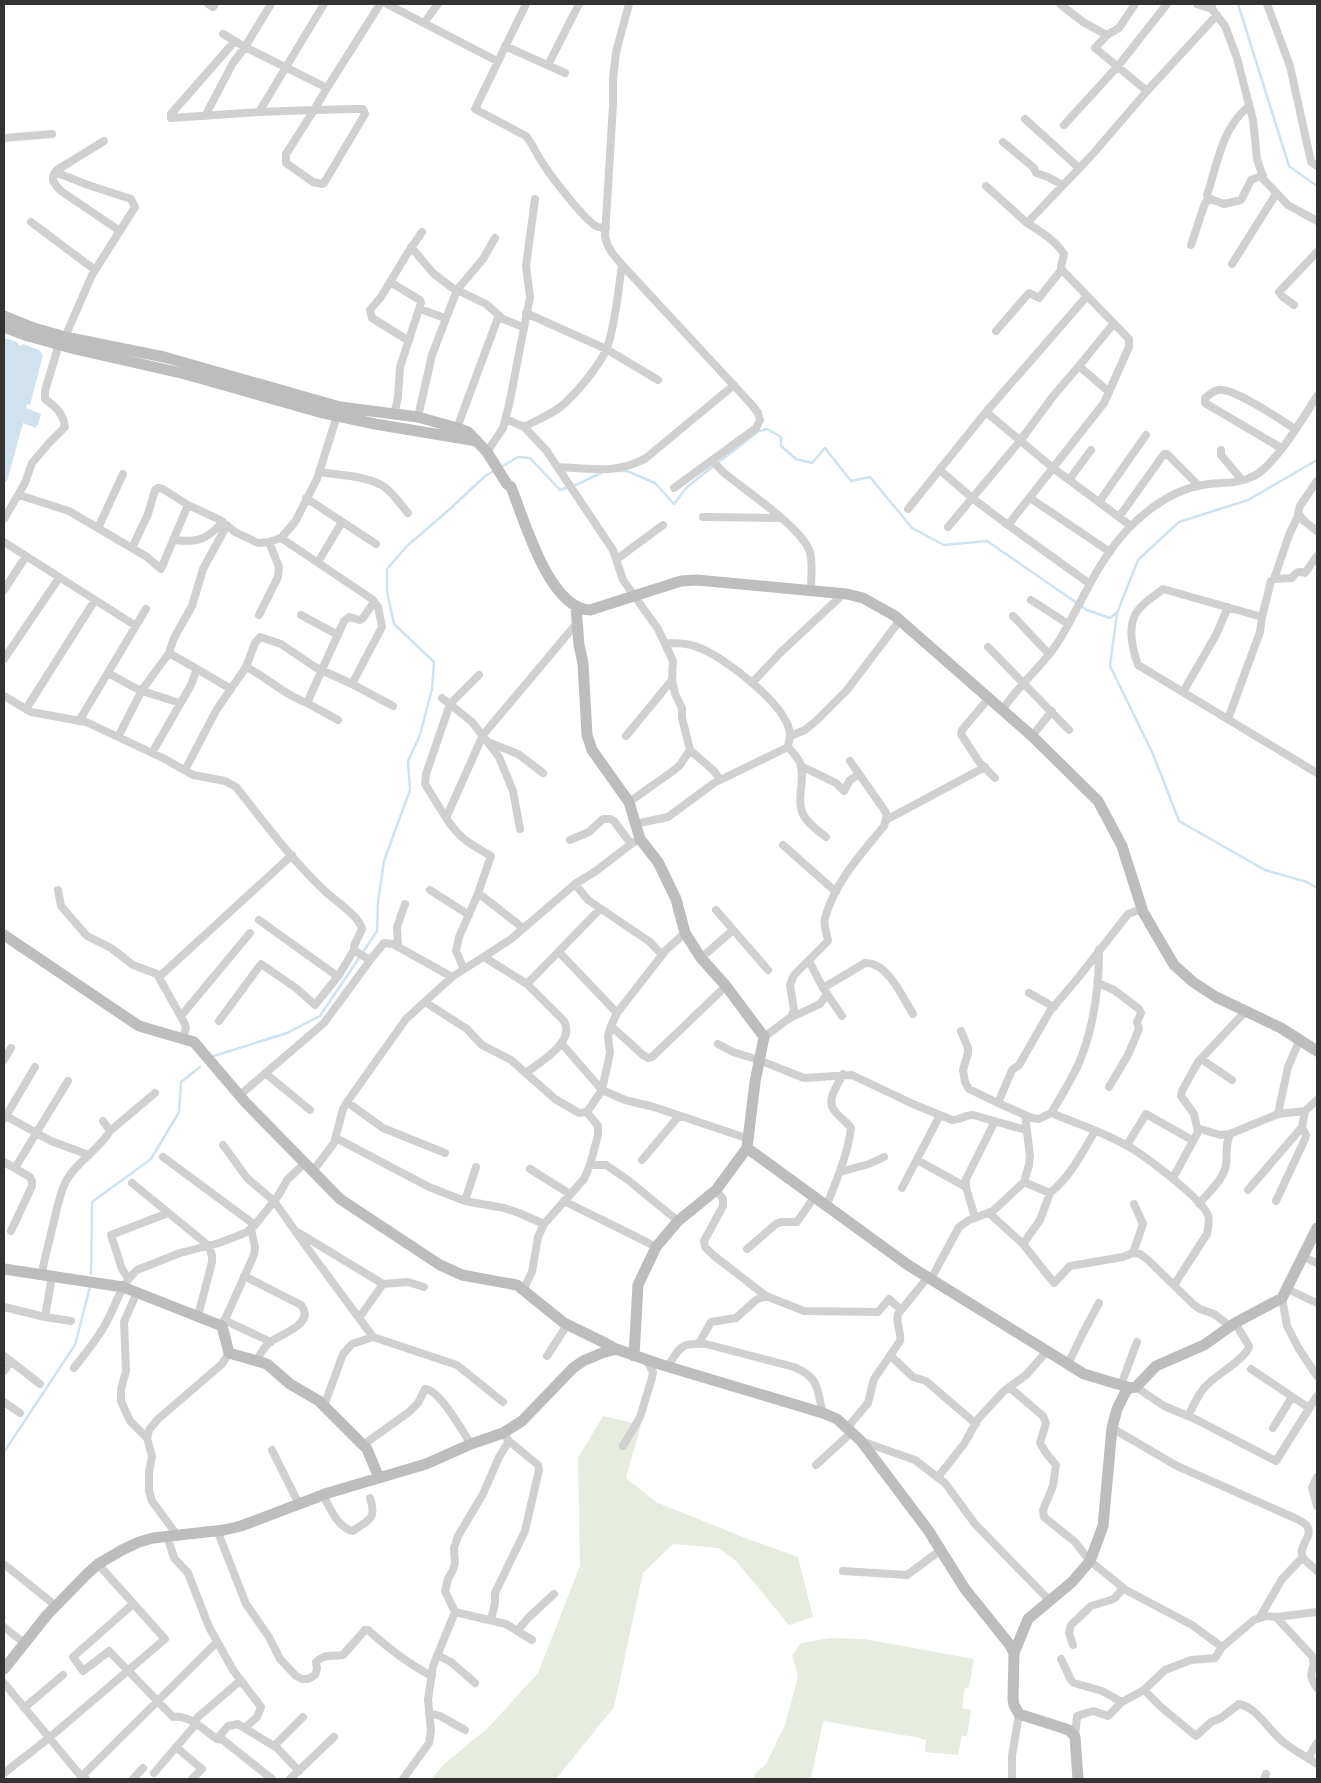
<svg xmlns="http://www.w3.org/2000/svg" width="1321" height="1783" font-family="Inter,sans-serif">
	<rect width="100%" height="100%" fill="#fff"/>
	<path fill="#e6ecdf" d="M603,1416L641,1425L626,1478L656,1502L743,1537L798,1557L813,1617L789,1625L736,1561L719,1548L673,1544L643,1573L614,1707L556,1779H431L443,1765L488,1728L538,1673L580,1566L578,1458Z
		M830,1638L864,1639L974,1659L969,1687L965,1688L962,1708L971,1710L967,1736H962L958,1755L925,1752L926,1740L920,1738L823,1721L811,1779H754L755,1774L766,1764L785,1725L798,1677L792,1655L801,1643Z"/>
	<path fill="#cfe2ee" d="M4,338L17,342L20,346L23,344L39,350L43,355L30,405L27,404L26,408L41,414L38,425H37L36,428L23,423L7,481L4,483Z"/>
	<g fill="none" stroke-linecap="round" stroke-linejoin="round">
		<path stroke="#cfe2ee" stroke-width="2.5" d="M1238,4L1289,166L1317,186
			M1317,460L1248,500L1179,522L1138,560L1117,613L1110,666L1153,754L1179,821L1265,870L1307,882L1317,888
			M720,461L759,431L767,429L781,437V446L796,459L812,463L825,448L851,481L870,477L912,528L944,545L987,541L1087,610L1110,618L1116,613
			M501,467L518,457L530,458L560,490L578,484L601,473
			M619,471H627L655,483L674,504L687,487L712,467
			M214,1056L287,1033L320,1016L377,931L378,902L384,861L410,790L408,761L420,735L432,689L434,662L394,624L387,591V569L407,546L451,508L485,476L494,471
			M91,1274L92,1202L151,1159L179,1112L181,1082L200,1067
			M4,1452L75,1345L90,1287
			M4,1616L5,1618"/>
		<path stroke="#d0d0d0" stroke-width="8" d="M208,4L213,7L215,4
			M271,4L245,47L327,88L380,4
			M387,4L497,61
			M526,4L475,109L526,136C532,143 535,151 540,159C547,171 586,223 598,227C600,228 603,227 606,227
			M629,4L616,52L613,79V105L605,236C607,249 616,258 624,267L752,405L758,413L760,420L756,428L674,488
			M1060,4L1083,22L1107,35L1119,28L1135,4
			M1197,4L1212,9
			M1212,4V9L1225,26L1237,58L1253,120L1257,159L1264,180L1288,205L1317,221
			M1267,4L1290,66L1311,162L1317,166
			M424,23L438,4
			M235,41L171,114V118L259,112L324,4
			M505,46L565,73
			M548,65L579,4
			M1147,91L1217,15
			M1249,106C1221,129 1218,163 1207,195L1208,198L1224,204L1241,200L1251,180L1263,175
			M355,109H363L365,114L324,183L322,184L313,182L286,163V154L314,110Z
			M259,112L314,110L327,88
			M205,116L233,63L245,47L223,34
			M1025,119L1079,168
			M1064,125L1118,66L1167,4
			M4,138L52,134
			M104,141L57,170C49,178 54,184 61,191L120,231
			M1003,142L1034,168L1036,173L1048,177L1063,185
			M55,172L88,185L131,199L135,207L92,275L65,337
			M986,186L1027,223
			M31,222L95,270
			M1191,245L1204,206L1208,198
			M411,247L433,273L451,287L486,304L503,319L523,327
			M1232,264L1276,194
			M390,282L420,300L421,303L400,367L398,397L394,415
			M1294,305L1283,297L1279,292L1317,252
			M420,309L445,318
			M526,313L606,349L658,380
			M996,331L1029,293L1039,298L1062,269
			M409,341L372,318L370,310L381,297L407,254L422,232
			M1109,392L1079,366L1114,323
			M986,412L1053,468L1131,526
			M418,417L432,355L457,290L483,259L495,238
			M506,419L524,427L546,450L613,550L623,580L658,629L673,661L672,680L675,694L682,708V718L690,750L714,771L720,780
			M524,427C538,419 556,413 567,401C580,389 603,361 608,345C616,320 618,291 622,265
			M457,428L499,315
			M1281,448L1205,403V398C1209,395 1213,391 1218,390C1233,387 1281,420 1295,429
			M1221,450V455L1242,480
			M487,452L503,428L509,405L530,297L526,266L535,199
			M712,460C717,465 722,472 728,476C749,493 802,528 810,552C813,564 811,579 811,591
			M559,467C589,469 619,474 646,458L734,385
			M940,470L972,498L1008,525
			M319,472C338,475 373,476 387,489C395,496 401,505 408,513
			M1069,480L1091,450
			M1317,481L1300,506L1298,513L1304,521L1317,531
			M19,495L69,511L147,557L161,569L188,505L220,520L235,532L258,543L269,542L281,538L295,522L317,479L337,416
			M306,498L376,544
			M1030,498L1110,552
			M1099,502L1146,435
			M908,509L986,412L1087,296
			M703,517L780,518
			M1119,517L1164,454H1167L1199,486
			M4,519L25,483L32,463L49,443L65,427C63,413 56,407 45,399V391L59,344
			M948,527L1020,441L1054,395L1079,366
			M98,528L123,474
			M175,540C198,543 207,539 223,522
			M4,542L136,626
			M132,548L148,514L155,490L158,488L163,489L188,505
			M617,559L663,525
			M318,562L342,522
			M1274,579L1289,535L1298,516
			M1090,584L1008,525L1104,403L1129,347V339L1063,271L1061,267L1064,254C1055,240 1041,232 1027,223L1091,156L1147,91L1095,48L1107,35
			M4,590L26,556
			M1031,600L1068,624
			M259,615L278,577L279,567L269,542
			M301,615L338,635
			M1013,616L1049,654
			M1262,617L1271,581L1274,579L1292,578C1296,572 1298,571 1305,573L1317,556
			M665,643C677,643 689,643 700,648C725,658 789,706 790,735C790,739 788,743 788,747
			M988,647L1069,730
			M169,653L174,638L192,606L203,569L227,525
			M4,659L59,578
			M246,667C267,677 284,695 307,703L344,621L349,617L360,620L363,618L374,602
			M108,673C118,678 130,686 140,690C153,695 166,698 179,703
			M479,675L450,704L426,774L425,784L446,818L483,735L577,623
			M752,683L781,652L839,598
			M352,684L393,706
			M1183,692L1216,635L1228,607
			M4,696L31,712L86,722L163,758L193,775L225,781L236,787C265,823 293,862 327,893C337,902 359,916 362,929L354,946V950L368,959H371L384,943L393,944L452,977
			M442,698L472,722L499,757L513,791L520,829
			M989,698L962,730L961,734L979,762L995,778
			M307,703L338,720
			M26,709L95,600
			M1002,710C1009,701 1016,691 1024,683C1036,669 1050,656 1060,639C1082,602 1099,558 1130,527C1150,507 1174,490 1202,485C1219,482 1237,485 1254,476C1275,465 1304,417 1317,396
			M1228,719L1260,632L1262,617L1163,589C1156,595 1145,601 1139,609C1126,624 1132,648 1138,665L1317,773
			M79,721L146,609
			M626,736L672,680
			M790,736L805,730L816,721L847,690L897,624
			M1032,736L1052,711
			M118,737L142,690L169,653L197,669
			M488,742L518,754L543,773
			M152,753L191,685L197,669L231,689
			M801,766L836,783L844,791L850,780L859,774
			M185,770L217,709L246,667L255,643L260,637L281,644L315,667L352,684L382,627L378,607L372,599L281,538
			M629,802L673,771L680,765L690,750
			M446,818C461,840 469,843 491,856L477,896
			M886,820L985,767
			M635,824L668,817L714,783L788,747C792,752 800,759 801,766C805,781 796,799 803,814C807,823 818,831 826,837
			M570,840L589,832L603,819H610L614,821L631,844
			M783,845L836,892
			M575,884L588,900L650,942L662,955
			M58,890L61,906L87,936L111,948L133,965L157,974L185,1024L186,1029L182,1038
			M430,890L469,915
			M716,910L768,970
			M259,920L337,976
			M398,947L397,927L405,904
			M559,952L617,1013
			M484,957L527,984L564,1021C576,1042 540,1062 526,1073
			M701,958L733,930
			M809,961L823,988L842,1016
			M464,969L456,951L459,937L477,896H482L523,928
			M159,977L292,855
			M1098,983L1114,990L1139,1009L1141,1013L1137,1022L1139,1029L1128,1055L1109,1087
			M527,984L600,909
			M823,988L865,963C887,961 903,998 913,1014
			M1029,993L1054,1007
			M425,1002L467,1029L482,1045L511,1060L555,1099L579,1113L587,1112L602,1090L625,1100L654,1107L749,1139
			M181,1016L250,933
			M790,1018L820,1004L827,994
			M219,1021L261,964L296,988L315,1005L339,975L354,950
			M611,1026L643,1055L648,1058L652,1057L726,986
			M961,1031L968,1048V1053L963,1070L965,1082L969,1089L998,1103L1032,1118L1039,1119L1051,1113C1076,1123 1103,1132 1126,1145C1144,1155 1200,1197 1208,1215C1210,1221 1208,1228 1207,1234L1174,1285
			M764,1037L791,1017L794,1010L790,985L794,975L828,941C827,933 823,926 825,918C835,882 861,854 884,826L887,815L885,811L850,761
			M562,1044L602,1090
			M718,1044L733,1052L759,1060L804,1078L852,1075L913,1104L952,1120C960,1120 965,1115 973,1115L1026,1130
			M1201,1059L1232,1080
			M4,1060L11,1048
			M265,1073L310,1110
			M602,1090L610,1053L608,1036L611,1026L617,1013L666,950L685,933
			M240,1095L324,1023L371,959
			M347,1102L383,1128L445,1153
			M998,1103L1012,1070L1019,1065L1050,1011L1078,978L1128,914L1142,909
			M1051,1113C1061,1097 1071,1080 1079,1063C1094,1027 1099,988 1099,950
			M1278,1114L1288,1067L1300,1039
			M6,1116L35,1067
			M4,1119L6,1116L51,1141L89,1155
			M1197,1128L1220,1135L1230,1134L1278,1114L1305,1111L1317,1100
			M110,1131L155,1093
			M336,1138L429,1187L465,1201L504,1208L519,1213L544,1224
			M223,1145L247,1178L274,1201L308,1249L373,1337
			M1127,1145L1146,1114L1192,1140
			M163,1157L255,1225
			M642,1160L679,1116
			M917,1160L966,1187
			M4,1162L30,1177L32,1181V1186L11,1231
			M590,1165H606L628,1180L678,1221
			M15,1168L68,1081
			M530,1169L570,1194
			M313,1171L334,1143L343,1109L347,1102L406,1019L452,977L511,939L575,884L596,871L631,844L640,839
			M840,1172L869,1164L884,1157
			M1173,1178L1198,1132L1194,1114L1181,1096L1182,1091L1198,1062L1242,1015
			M1024,1182L1050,1193C1070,1177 1082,1153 1095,1131
			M132,1183L209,1246L212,1256V1262L198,1316
			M902,1188L940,1115
			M716,1190L723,1199V1206L704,1241L705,1247L713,1255L766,1296L804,1311L878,1312L889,1299L901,1310
			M1248,1190L1302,1127L1305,1111
			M465,1201L476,1167
			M564,1201C595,1217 626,1231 656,1247
			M1276,1201L1305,1139L1306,1135L1302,1127
			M1199,1204C1208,1193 1224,1179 1226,1165C1228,1151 1224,1149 1230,1134
			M827,1205C836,1181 848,1154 851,1128C846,1121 839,1117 834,1110C826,1099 838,1085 843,1074
			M989,1213L1023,1244L1040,1220L1050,1193
			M975,1218L966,1187V1179L995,1121
			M299,1233L383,1284
			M1023,1244L1054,1283L1070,1266L1123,1257L1133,1253L1140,1254L1148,1260L1193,1304L1200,1309L1214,1314L1230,1326
			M747,1249L776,1224L781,1222H797L815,1196
			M1133,1253L1143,1224L1134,1204
			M1303,1257L1317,1263
			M42,1274C44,1258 49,1244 52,1229C56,1213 59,1195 66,1181C77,1161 99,1150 110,1131L103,1121
			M52,1276L45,1317L71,1321
			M244,1276L301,1305C316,1324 281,1334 270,1342C264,1347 260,1355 256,1361
			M128,1278L122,1269L111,1235L168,1213
			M931,1279L959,1227L969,1220L993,1211L1024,1182L1029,1165L1030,1156L1025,1115
			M1287,1289L1317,1303
			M523,1290L532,1272L538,1237L544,1224L584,1179L590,1165L598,1135V1126L587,1112
			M137,1292L124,1322L126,1371L121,1389V1401L130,1421L147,1438
			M1282,1298L1287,1326L1299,1349L1317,1376
			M4,1307L45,1317
			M359,1318L383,1284L408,1282L424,1287
			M224,1320L271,1342
			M222,1326L254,1255L255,1247L251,1229
			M699,1343L711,1322L736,1318L756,1300L766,1296
			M890,1355L913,1377L926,1381L976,1424
			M4,1356L40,1384
			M547,1356L567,1325
			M1068,1364L1082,1335L1099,1303
			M667,1367C681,1347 680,1342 706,1344L794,1367C820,1378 816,1388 823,1413
			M74,1368C84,1355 94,1343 102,1330C115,1310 119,1286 137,1270L180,1253L219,1243L245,1233L255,1225L278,1196L287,1180L305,1163
			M1251,1369L1309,1408
			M4,1371L11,1361
			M1121,1385L1137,1342
			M1009,1387L1043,1416L1046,1423L1040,1443L1046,1453L1056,1465L1053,1486L1043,1510L1044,1517L1075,1542L1090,1561L1126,1590L1192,1625L1222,1647L1254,1620L1266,1616L1276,1617L1317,1612
			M1136,1387L1164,1406L1195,1419L1276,1461L1317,1396
			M4,1402L20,1413
			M324,1406L343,1354L352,1344L373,1337L457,1365L503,1402
			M1188,1416C1194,1405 1199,1391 1209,1383C1218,1374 1247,1358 1249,1346L1235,1323
			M847,1428L868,1403L874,1379L900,1341C902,1332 895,1323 898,1314L928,1277
			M1112,1428L1177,1466L1297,1519C1300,1521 1305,1523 1307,1526C1314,1536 1297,1547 1303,1557C1305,1562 1313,1566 1317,1571
			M1273,1428L1292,1397
			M861,1441L915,1460L945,1483L975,1524L1049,1600
			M363,1445L409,1412L418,1403L425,1389C440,1390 462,1431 471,1444
			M623,1446L640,1417L652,1378L653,1372L646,1359
			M272,1450L299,1504
			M816,1465L852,1432
			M938,1477L964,1444L978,1419L1004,1391L1026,1375L1047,1351
			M1317,1477L1312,1488L1317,1506
			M323,1495C330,1508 338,1528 353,1531C369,1519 377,1520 370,1498
			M217,1530L246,1604L269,1637L280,1659L296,1676L302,1679H308L315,1675L317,1669L316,1662C325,1653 332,1657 343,1655L365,1630H368C388,1648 408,1664 432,1676
			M177,1535L152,1501L149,1491V1472L152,1456L147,1438L149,1430L157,1420L222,1364L229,1353
			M167,1536L174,1558L188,1573L209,1627L233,1670L261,1707L257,1717L245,1728
			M5,1565L56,1606
			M843,1571L907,1575L941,1550
			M133,1604L73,1657L83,1671L109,1651L173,1717C189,1714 205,1731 217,1739L223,1740L272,1779
			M455,1612L445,1591L448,1579L453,1570L455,1563L454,1548L458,1536L483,1494L499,1457L509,1441
			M1260,1617L1282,1579L1303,1557
			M1276,1617L1312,1656L1314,1665C1309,1675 1311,1679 1317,1688
			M491,1620L495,1603V1593L525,1531L539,1470L538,1465L509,1441L503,1433
			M4,1627L24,1643
			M518,1630L528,1618L554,1594
			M1073,1645L1069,1633L1071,1625L1091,1606L1111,1600L1115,1598L1123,1588
			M1222,1647L1215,1658L1191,1660L1165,1670L1144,1690L1161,1707L1196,1736L1211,1722L1221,1718L1239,1704C1256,1707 1268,1729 1281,1740C1291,1749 1305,1756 1317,1764
			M437,1655L451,1662L475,1683
			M1061,1659L1071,1680L1074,1683L1102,1691L1122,1702
			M4,1683L80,1775L86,1779
			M24,1708L63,1675
			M429,1713L440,1716L465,1730
			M194,1722L198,1717L241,1680
			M1075,1737L1077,1716L1093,1711L1108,1716L1122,1702L1144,1690
			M217,1739L228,1726L238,1724L277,1748L299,1771
			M274,1746L303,1717
			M176,1747L202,1769L192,1779
			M1308,1758L1317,1743
			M4,1773L49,1738L165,1639L98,1564
			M154,1773L196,1724
			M82,1776L217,1642
			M133,1779L143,1768
			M290,1779L334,1737
			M403,1779L429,1743L431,1731L428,1700L433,1666L455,1612L506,1624L532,1640
			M1012,1779V1756L1019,1714
			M1264,1779L1266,1774"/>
		<path stroke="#bdbdbd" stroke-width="11" d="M4,316L34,328L65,337L164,357L340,407L418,417L457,428L468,432L487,452L507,484L511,487C524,519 549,609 590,610L681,581L697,580L847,594L863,598L895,616L1032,736L1098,801L1122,846L1143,912L1174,965L1193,982L1216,997L1281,1028L1317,1051
			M4,327L28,336L75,349L185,374L319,412L375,424L477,441
			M576,607L579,645L583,663L587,735L592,750L629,802L640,839L658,862L676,899L685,933L701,958L726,986L764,1037L755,1082L747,1148L908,1265L1084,1374L1131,1388L1136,1387L1156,1366L1204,1345L1235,1323L1282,1298L1317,1228
			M4,935L139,1026L194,1042L246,1103L340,1199L440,1265L462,1275L517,1285L564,1323L605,1343L616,1349
			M4,1269L123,1287L222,1326L229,1353L267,1364L290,1384L319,1401L367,1449L379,1478
			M634,1356L638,1285L656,1247L678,1221L716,1190L747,1148
			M1014,1653L1028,1619L1072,1582L1090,1561L1103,1526L1112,1428L1117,1409L1128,1387
			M4,1669L47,1615L86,1575L98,1564L122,1550L139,1542L153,1538L224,1530L241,1526L328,1493L426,1464L471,1444L503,1433L522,1421L573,1368L583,1361L602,1353L616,1349L659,1364L823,1413L837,1419L861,1441L928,1530L965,1589L1010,1645L1014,1653L1013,1699L1014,1705L1019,1714L1069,1730L1075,1737L1078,1779"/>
	</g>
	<rect width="1321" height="1783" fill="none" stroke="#333333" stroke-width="10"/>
</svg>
